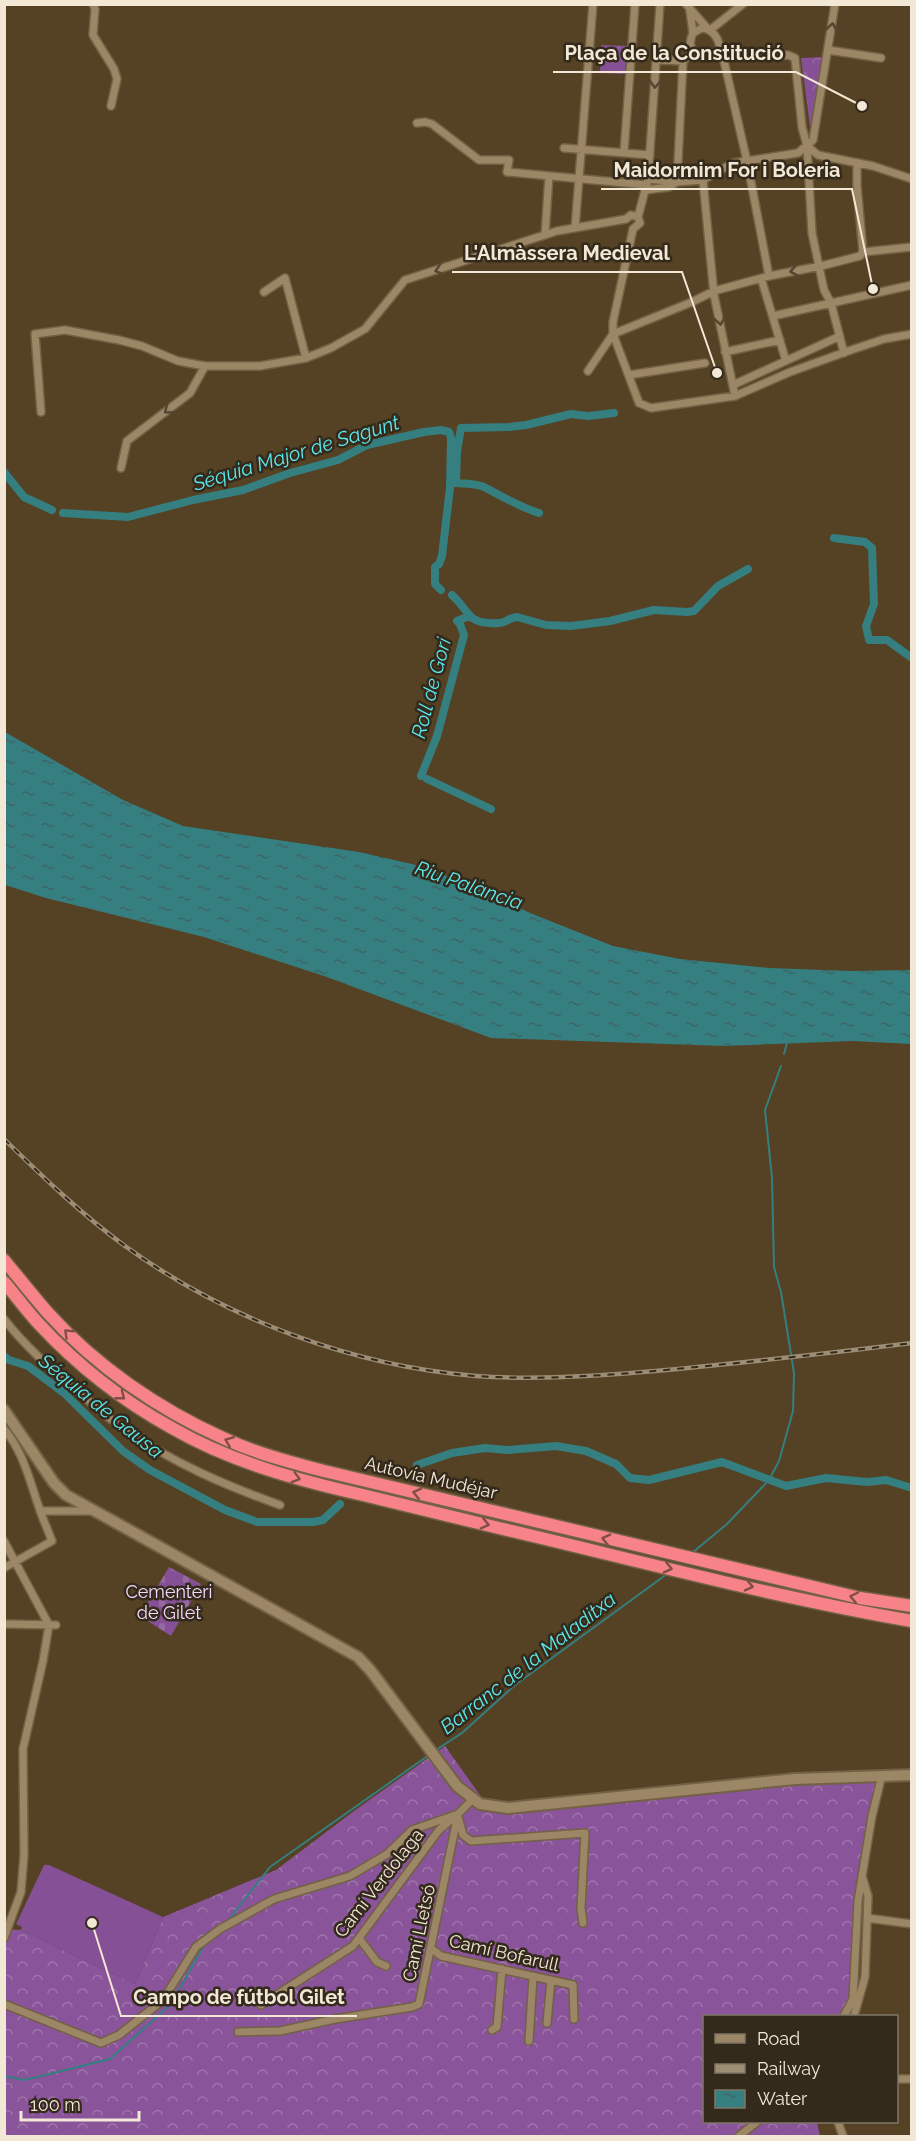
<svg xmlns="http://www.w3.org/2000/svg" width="916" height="2141" font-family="Raleway,sans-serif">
	<defs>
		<pattern id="forest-crowns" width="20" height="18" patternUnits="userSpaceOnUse" patternTransform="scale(1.5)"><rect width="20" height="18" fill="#89549a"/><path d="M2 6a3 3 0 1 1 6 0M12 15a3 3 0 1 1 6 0" fill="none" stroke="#a075ac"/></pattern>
		<pattern id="cemetery-stones" width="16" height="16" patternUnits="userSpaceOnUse" patternTransform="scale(1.5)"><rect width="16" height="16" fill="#855096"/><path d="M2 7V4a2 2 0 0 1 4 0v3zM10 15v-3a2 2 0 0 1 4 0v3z" fill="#9769a4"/></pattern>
		<pattern id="park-crowns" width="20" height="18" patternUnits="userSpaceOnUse" patternTransform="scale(1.5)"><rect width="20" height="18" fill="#855096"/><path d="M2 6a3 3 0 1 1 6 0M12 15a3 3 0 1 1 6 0" fill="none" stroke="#9769a4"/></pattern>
		<pattern id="water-ripples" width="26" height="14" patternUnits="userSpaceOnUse" patternTransform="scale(1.5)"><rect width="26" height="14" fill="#357f81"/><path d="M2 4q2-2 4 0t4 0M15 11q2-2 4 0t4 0" fill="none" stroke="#3e6564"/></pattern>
	</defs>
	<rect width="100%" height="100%" fill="#554123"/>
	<path fill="url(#forest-crowns)" d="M445,1746L487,1805L882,1775L857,1926L855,1971L844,2016H704V2122H817L820,2136H5L4,1929L21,1930L135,1984L163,1917L276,1870L354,1811Z"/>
	<path fill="url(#cemetery-stones)" d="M169,1567L201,1584L171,1636L140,1616Z"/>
	<path fill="url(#park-crowns)" d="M601,45L627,46L625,74L600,73Z
		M823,57L811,134L801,58Z"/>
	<path fill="#855096" d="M44,1865H49L163,1917L135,1984L21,1930L22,1927L16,1924Z"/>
	<path fill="url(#water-ripples)" d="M5,732L123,800L183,826L359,852L416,865L480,888L530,913L613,946L680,959L769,968L851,971L911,970V1044L852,1041L724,1046L491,1038L324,976L204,937L46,898L5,885Z"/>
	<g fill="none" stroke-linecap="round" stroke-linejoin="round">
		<path stroke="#357f81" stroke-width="2" d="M784,1054L787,1043
			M692,1553L727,1524L769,1480L779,1461L793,1411L794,1373L781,1292L774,1267L772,1178L765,1110L781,1066
			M436,1750L462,1733L515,1685L667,1574
			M227,1922L270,1867L429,1755
			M4,2076L25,2080L110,2059L171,2004L204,1945"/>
		<path stroke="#357f81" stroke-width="8" d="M4,472L24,497L52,510
			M63,513L128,517L193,500L243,490L290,473L338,460L367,445L424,432L441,430L449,432L451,438L450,488L442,556L439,564L435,567V584L441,590
			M539,513C520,507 503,497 486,488C477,483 466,484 456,483L457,451L461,428L509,427L526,425L571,414L588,416L614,413
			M834,538L865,542L872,548L874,604L866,626L869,640H887L912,658
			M452,595C471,612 466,625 499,623C506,623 510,617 517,617L546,625L571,626L610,621L654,610L687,612L694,611L718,586L748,569
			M421,776L437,736L464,635L460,624L457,621L469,616
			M427,779L491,809
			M4,1356L9,1360L28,1366L64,1393L123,1451L150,1470L225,1510L257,1522H313L323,1520L340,1504
			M417,1465L452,1453L485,1448L507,1450L556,1446L586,1451L616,1464L630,1478L649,1480L722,1462L786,1486L826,1478L867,1482L886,1480L912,1488"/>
		<g stroke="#726145" stroke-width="10">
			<path id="street" d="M93,4L95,9L93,35L114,69L117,79L111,106
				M686,4L708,29
				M690,11L693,33
				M710,30L743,4
				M828,50L881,58
				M657,60L683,61L693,51
				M417,123L425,122L432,124L479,160H509L507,172L647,185
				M807,146L818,155L873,166L912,179
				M564,148L650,155
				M624,152L635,4
				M857,163V185L863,252
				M648,179L677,182L703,180L733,163L798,153L813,140L835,4
				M703,180L714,295L735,396
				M677,182L683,61
				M646,190L669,187L677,182
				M575,228L593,4
				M633,229L613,322V334L639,403L651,408L735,396L790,372L851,350L884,339L912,334
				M633,229L640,223L638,217L648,179L660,4
				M545,235L549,176
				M769,276L747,161L724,61C720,48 719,30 702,28L693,33C689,41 689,49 697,54C706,59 773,55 788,55L795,58L802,127L807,146L812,233L824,290L831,303L844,353
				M761,278L786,361
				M264,292L285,278L306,358
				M773,316L912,285
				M725,352L780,340
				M588,371L613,334L692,302L714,291L769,276L821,266L860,256L863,252L912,247
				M629,375L705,363
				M733,385L838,337
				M41,412L35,334L65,330L119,340L142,346L178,361L205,366H260L306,358L331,348L365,329L405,280L557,231L626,219L631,215L638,217
				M121,468L127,441L190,393L205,366
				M4,1319C25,1346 50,1368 76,1390C92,1403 106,1417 123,1428C171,1462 224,1485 280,1505
				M4,1429C24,1452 30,1483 40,1510C43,1520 48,1530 52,1541L4,1568
				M40,1511H91
				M4,1541L49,1625L43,1661L23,1749L24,1855L21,1892L4,1938
				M4,1624L56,1625
				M458,1817L463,1835L471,1841L585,1833L581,1908L583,1923
				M867,1918L912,1924
				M359,1938L377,1962L386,1966
				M431,1948L441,1956L573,1985L574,2019
				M4,2004L101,2043L119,2035L163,2000L196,1947L220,1929L274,1899L350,1876L387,1854L412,1830L458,1814
				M261,2005L353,1946L439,1830L453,1818
				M844,2016L853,1999L858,1901L872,1816L882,1775
				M854,2016L865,1977L868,1896L862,1876
				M547,2023L551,1980
				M492,2030L497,2027L502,1969
				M238,2032L280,2031L335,2019L412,2007L419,2004L458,1814L473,1799
				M529,2041L533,1977
				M896,2079H912
				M838,2122L843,2136
				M739,2136L757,2122"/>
		</g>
		<g stroke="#726145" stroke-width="14">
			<path id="secondary" d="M4,1410L54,1483L66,1495L358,1657L371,1671L457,1786L480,1804L508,1808L795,1779L912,1775"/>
		</g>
		<g stroke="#726145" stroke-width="15">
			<path id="highway" d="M4,1260C19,1278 33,1296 48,1313C96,1366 158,1409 223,1438C255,1453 290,1462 324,1471L860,1598L912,1606
				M4,1282C16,1296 27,1311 39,1324C77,1365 123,1401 172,1428C231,1462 297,1480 363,1495C409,1506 454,1517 499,1528C636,1560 773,1597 912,1621"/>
		</g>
		<use href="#street" stroke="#9b8665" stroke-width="7"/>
		<use href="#secondary" stroke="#9b8665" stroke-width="10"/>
		<use href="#highway" stroke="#f78389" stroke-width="12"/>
		<g stroke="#9e8d75" stroke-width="4.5">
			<path id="rail" d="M4,1139C43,1177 81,1214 125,1246C226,1319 352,1366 476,1376C550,1381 623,1374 697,1367C768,1360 840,1352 912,1343"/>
		</g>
		<use href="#rail" stroke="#332a1c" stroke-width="2" stroke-dasharray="7" stroke-linecap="butt"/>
	</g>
	<defs><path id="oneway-chevron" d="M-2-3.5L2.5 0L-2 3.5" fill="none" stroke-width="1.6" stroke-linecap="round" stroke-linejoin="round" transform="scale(1.5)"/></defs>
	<g stroke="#524632">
		<use href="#oneway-chevron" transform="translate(832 27) rotate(-81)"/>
		<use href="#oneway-chevron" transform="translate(655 84) rotate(94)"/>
		<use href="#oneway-chevron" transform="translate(439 270) rotate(163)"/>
		<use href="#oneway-chevron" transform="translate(794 271) rotate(170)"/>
		<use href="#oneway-chevron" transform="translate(720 321) rotate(81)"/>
		<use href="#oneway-chevron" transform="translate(168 410) rotate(143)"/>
	</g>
	<g stroke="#814e48">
		<use href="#oneway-chevron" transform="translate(68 1333) rotate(-136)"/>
		<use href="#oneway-chevron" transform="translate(121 1396) rotate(38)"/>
		<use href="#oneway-chevron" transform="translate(229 1441) rotate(-158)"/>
		<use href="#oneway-chevron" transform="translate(296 1478) rotate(16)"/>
		<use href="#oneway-chevron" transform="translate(417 1493) rotate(-167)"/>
		<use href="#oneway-chevron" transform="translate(485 1524) rotate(13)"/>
		<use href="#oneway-chevron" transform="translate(606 1539) rotate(-167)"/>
		<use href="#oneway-chevron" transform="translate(668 1568) rotate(13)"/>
		<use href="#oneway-chevron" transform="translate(749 1586) rotate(13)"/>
		<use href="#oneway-chevron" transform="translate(854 1597) rotate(-168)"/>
	</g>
	<g text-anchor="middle" stroke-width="5" stroke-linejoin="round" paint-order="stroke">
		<g font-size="18" fill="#f3e7d6" stroke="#332a1c">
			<text transform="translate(431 1478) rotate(13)" y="6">Autovía Mudéjar</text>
			<text transform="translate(379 1883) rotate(-52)" y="6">Camí Verdolaga</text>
			<text transform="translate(419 1933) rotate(-78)" y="6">Camí Lletsó</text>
			<text transform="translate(504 1953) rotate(13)" y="6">Camí Bofarull</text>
		</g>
		<g font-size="18" fill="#f4d7fd" stroke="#332a1c">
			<text x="169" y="1598">Cementeri<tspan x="169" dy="21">de Gilet</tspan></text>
		</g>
		<g font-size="20" font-style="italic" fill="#5be9ed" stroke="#332a1c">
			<text transform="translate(296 453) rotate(-17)" y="7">Séquia Major de Sagunt</text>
			<text transform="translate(431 688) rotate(-75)" y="7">Roll de Gori</text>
			<text transform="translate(469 885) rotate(19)" y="7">Riu Palància</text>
			<text transform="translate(101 1406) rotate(39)" y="7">Séquia de Gausa</text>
			<text transform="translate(528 1663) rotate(-38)" y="7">Barranc de la Maladitxa</text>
		</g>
	</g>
	<path fill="none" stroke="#f3e7d6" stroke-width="2" d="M862 106L796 72H553M873 289L852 189H601M717 373L682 272H452M92 1923L121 2016H357"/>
	<g fill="#f3e7d6" stroke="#332a1c" stroke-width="2">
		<circle cx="862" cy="106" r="6"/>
		<circle cx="873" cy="289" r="6"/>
		<circle cx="717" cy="373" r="6"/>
		<circle cx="92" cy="1923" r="6"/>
	</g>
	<g font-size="20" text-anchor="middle" font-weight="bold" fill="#f3e7d6" stroke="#332a1c" stroke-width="5" stroke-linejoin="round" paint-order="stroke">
		<text x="674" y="60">Plaça de la Constitució</text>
		<text x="727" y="177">Maidormim For i Boleria</text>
		<text x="567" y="260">L'Almàssera Medieval</text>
		<text x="239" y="2004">Campo de fútbol Gilet</text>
	</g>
	<rect width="916" height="2141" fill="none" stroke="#f3e7d6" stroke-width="12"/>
	<rect x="703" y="2015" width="195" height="108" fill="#332a1c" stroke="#807666" stroke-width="1.5"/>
	<rect x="715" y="2034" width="30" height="9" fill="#9b8665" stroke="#807666" stroke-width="1.5"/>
	<text x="757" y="2045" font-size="18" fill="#f3e7d6">Road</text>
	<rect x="715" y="2064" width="30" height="9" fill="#9e8d75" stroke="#807666" stroke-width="1.5"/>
	<text x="757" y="2075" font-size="18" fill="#f3e7d6">Railway</text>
	<rect x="715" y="2090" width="30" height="18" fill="url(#water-ripples)" stroke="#807666" stroke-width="1.5"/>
	<text x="757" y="2105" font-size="18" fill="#f3e7d6">Water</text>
	<path d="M21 2111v9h118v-9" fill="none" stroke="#f3e7d6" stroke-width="3"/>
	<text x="30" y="2111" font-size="18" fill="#f3e7d6" stroke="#332a1c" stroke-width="4.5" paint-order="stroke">100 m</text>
</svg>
